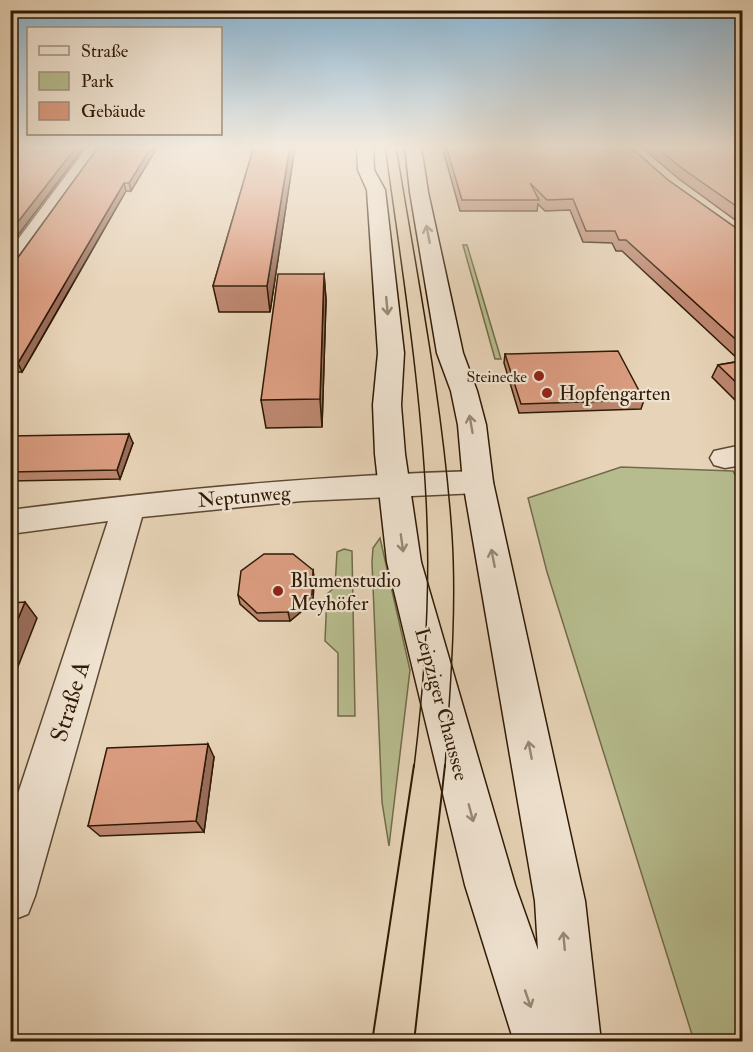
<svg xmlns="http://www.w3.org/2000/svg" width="753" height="1052" font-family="'IM FELL Double Pica',serif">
	<rect width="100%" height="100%" fill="#e7d3b7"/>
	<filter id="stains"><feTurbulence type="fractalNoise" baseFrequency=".00333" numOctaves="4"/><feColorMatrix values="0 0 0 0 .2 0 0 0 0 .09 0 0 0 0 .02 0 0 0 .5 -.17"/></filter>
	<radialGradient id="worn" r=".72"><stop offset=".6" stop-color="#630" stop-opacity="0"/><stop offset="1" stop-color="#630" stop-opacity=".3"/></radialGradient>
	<path fill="#b6bc8e" stroke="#726b49" stroke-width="1.5" d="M463,245H467L501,359H495Z
		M621,467L733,471L742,488V1041H694L547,572L528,498Z
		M380,538L410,670L389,846L382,802L372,562L373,548Z
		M344,549L352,551L355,716H338V653L325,641L327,594L335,587L337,552Z"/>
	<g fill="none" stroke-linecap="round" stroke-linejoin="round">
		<g stroke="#5d4831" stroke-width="3">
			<path id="minor" d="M88,146H104L17,269L10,271V250Z
				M742,445V465L725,468L714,465L710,458L714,451Z
				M478,471L489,474L493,482L489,490L478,493L302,501L142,517L35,896L28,914L10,921V818L108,521L10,534V510C166,490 321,475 478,471Z"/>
		</g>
		<g stroke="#2f1a04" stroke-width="3">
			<path id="secondary" d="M357,146H373L374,170L385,190L404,353L401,405L405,454L421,562L515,885L538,950L535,901L463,482L458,425L451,391L437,353L410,192L405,146H421L428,192L463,353L477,391L486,425L493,482L585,901L601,1042H514L465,885L387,562L375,454L373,405L378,353L367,190L358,170Z"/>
		</g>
		<use href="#minor" fill="#efe2d0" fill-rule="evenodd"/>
		<use href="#secondary" fill="#efe2d0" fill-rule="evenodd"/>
		<path stroke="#2f1a04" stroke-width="1.5" d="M385,146C401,263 420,380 426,499C431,588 425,678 414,767
			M396,146C417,275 443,404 452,534C457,612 450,690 445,767"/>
		<path stroke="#2f1a04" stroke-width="2" d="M372,1042L414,765
			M414,1042L445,765"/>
	</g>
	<path fill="#bb866e" stroke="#2f1a04" stroke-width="1.5" d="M99,146H158L131,191H126L34,352L22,372H18L10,385L14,263Z
		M254,146H295L270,312H219L213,286Z
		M442,146H629L668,180L739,230L742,231V407L712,377L718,365L740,361L622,251H616L612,243L583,242L570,210L545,211L538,204L537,211H460Z
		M640,146H742V225L679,179Z
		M324,274L326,300L322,427L266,428L261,400Z
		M505,354L644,400L641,409L519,413L504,363Z
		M10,436L133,443L120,479L10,481Z
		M313,570L314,578L313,602L290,621H259L240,604L238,595Z
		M214,757L204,832L100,836L88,826Z"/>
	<path fill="#996d5a" stroke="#2f1a04" stroke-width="1.5" d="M77,146H85L10,246V232Z
		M152,146H158L131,191L129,183Z
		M290,146H295L292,167L270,312L267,286Z
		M124,183L126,191L22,372L18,363Z
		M324,274L326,300L322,427L320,399Z
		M14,363L18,372L10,385V368Z
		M129,434L133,443L120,479L117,470Z
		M313,570L314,578L313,602L290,621L288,612Z
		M25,602L37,618L10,687V638Z
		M208,744L214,757L204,832L196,821Z"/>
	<path fill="#da9c80" stroke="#2f1a04" stroke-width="1.5" d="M26,146H77L10,232V161Z
		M99,146H152L129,183H124L30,343L18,363H14L10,368V264L14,263Z
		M254,146H290L267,286H213Z
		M446,146H629L668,180L739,230L742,231V345L626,240H619L615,231H586L573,199L547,200L530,183L539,200H462Z
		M655,146H742V210L683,169Z
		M278,274H324L320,399L261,400Z
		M618,351L644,400L521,404L505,354Z
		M742,361V388L718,365Z
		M129,434L117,470L10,472V436Z
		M264,554H293L313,570L312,594L288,612L257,613L238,595L241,571Z
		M25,602L10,638V603Z
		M208,744L196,821L88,826L107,748Z"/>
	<defs><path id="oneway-shaft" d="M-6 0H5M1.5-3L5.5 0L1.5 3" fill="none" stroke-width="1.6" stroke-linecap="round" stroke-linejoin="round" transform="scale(1.5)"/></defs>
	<g stroke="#998874">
		<use href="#oneway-shaft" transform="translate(428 234) rotate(-101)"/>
		<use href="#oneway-shaft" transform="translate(387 306) rotate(85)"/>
		<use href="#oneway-shaft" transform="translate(471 424) rotate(-100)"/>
		<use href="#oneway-shaft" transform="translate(402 543) rotate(82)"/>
		<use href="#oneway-shaft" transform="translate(493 558) rotate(-101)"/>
		<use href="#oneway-shaft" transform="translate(530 750) rotate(-101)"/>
		<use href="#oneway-shaft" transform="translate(471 813) rotate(75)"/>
		<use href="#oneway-shaft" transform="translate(564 941) rotate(-95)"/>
		<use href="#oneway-shaft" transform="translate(528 999) rotate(71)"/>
	</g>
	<linearGradient id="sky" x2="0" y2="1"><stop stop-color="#88b5d4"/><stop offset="0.5" stop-color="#f4ebdf"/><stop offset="1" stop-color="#f4ebdf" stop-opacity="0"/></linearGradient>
	<rect width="753" height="294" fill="url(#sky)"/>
	<g fill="#8f2418" stroke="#efe2d0" stroke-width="2">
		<circle cx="539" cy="376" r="6"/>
		<circle cx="547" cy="393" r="6"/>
		<circle cx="278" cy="591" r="6"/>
	</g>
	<g text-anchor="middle" stroke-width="4.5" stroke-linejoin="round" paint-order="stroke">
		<g font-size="16" fill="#2f1a04" stroke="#efe2d0" text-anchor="end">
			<text x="527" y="382">Steinecke</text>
		</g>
		<g font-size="20" fill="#2f1a04" stroke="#efe2d0" text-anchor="start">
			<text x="559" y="400">Hopfengarten</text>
			<text x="290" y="587">Blumenstudio<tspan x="290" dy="23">Meyhöfer</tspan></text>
		</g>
		<g font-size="20" fill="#2f1a04" stroke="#efe2d0">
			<text transform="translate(244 496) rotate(-5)" y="7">Neptunweg</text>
			<text transform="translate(442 704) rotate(75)" y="7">Leipziger Chaussee</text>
		</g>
		<g font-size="24" fill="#2f1a04" stroke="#efe2d0">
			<text transform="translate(70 701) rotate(-73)" y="8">Straße A</text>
		</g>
	</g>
	<rect width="753" height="1052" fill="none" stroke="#e7d3b7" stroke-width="36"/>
	<rect x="12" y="12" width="729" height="1028" fill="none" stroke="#2f1a04" stroke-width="3"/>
	<rect x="18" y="18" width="717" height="1016" fill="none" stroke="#2f1a04" stroke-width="1.5"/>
	<rect x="27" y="27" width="195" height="108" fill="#efe2d0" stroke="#a2927e" stroke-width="1.5"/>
	<rect x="39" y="46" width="30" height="9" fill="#efe2d0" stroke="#a2927e" stroke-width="1.5"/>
	<text x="81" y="57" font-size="18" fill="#2f1a04">Straße</text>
	<rect x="39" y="72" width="30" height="18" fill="#b6bc8e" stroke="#a2927e" stroke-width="1.5"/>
	<text x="81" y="87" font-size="18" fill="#2f1a04">Park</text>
	<rect x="39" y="102" width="30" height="18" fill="#da9c80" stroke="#a2927e" stroke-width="1.5"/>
	<text x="81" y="117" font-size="18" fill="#2f1a04">Gebäude</text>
	<rect width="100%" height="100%" filter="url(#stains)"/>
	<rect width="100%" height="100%" fill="url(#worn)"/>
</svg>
